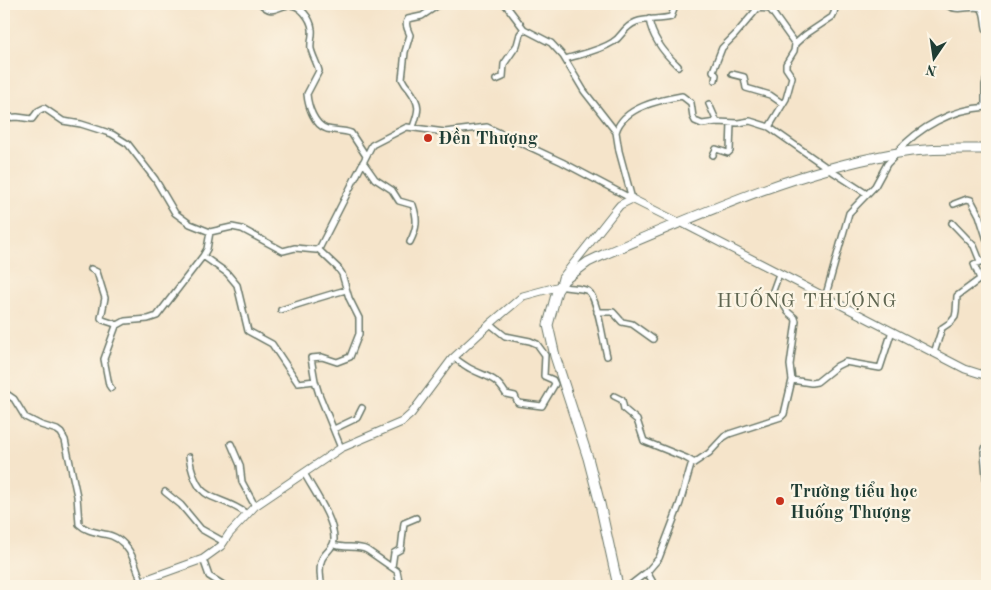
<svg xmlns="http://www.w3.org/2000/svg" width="991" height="590" font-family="'Old Standard TT',serif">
	<rect width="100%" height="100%" fill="#fcf5e5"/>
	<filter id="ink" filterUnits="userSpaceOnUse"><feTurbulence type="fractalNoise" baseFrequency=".02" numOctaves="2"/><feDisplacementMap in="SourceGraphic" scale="10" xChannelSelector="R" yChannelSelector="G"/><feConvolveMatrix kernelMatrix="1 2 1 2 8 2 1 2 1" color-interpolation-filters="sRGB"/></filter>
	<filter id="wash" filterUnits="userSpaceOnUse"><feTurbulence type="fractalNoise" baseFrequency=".0096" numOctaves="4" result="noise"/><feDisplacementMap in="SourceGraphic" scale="20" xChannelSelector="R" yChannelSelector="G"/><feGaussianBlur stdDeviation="1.12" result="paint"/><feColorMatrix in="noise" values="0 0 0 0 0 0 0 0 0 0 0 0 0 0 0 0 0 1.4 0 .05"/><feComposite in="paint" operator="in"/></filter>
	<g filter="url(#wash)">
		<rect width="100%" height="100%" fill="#f5e4ca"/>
	</g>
	<g filter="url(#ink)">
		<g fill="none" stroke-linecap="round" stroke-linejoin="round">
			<g stroke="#6a7768" stroke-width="8">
				<path id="street" d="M261,4C274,16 276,6 289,5C300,4 311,19 312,29C313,36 310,42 311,49C313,57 317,63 319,71L307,94C308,106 314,125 327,129C335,131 343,130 351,133L366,156
					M505,4L524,29L551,43L563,56L584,91L616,132L619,151L632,199
					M742,4L756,8L770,9L795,44
					M946,4C956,13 969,5 981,8C986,14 984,24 987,31
					M649,19C652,38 664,53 678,66
					M565,59C581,54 599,51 613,42C623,36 622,28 636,22C647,18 659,20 671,17L676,4
					M732,74L744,77L746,88L770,95L783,104
					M496,80L503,77L504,64L517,45L520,34L524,29
					M715,80L716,75L713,71L722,48L735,35L758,8
					M709,104L717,122
					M985,107V85L987,78
					M4,118L17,117L32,119L38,111L44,108L63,121L81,124L100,130L112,134L128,144L155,179L175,213L190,224L210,232L232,227L242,229L283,251L295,248L316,250L320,247L372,145L407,127L445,132L487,127L562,162L632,199
					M413,127C419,110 421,105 409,89C406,86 404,83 402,79L405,52L410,35C408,30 404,24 408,19L422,16L440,4
					M769,127L786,99L792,77L786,68V64L794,51L795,44L805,35L832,17L834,13L836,4
					M616,132C623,107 660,100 682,96L691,103L693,117L695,121L702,124L717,122L738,123L750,121L769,127L829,169
					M896,153C919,127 952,109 987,107
					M713,155L716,149L728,153L730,151L731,123
					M363,162L375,179L392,190L399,201L413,205C418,220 417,228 410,242
					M833,172L867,194
					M954,204L967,199L971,200L979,215L987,240
					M952,223L974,246L980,261
					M318,249L338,268L342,274L349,298L359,318V334L350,357L337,362L322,357L311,358L315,381L319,394L341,448
					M203,256L227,273L237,285L248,331L272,344L298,383L315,381
					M91,269L97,272L105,298L101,318L103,320L118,325
					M560,286C569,289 580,287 588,291C598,298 603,342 607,356
					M825,298L849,213L875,186L887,164L893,158
					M281,310C302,303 324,296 346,290
					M597,312H613L622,322L632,324L653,339
					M934,353L942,328L951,322L955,317L956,312L957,296L980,279L974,264L987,260
					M454,358C459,361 465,366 471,369C488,378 495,376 506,394L515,396L518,403L542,406L555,384L553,380L544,376L545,355L537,344L530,341L505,336L490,324
					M792,380L811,383L817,382L837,366L845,362L880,368L892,331
					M111,388L109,385L104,359L116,326L125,321L148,319L157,316L203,256L207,249L210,232
					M4,392L14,399L25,417L41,425L57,430L61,433L65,440L77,496L79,524C86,531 95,532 104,534C128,537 135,561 141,581
					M614,396L622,400L624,409L637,420L644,441L686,458L693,462
					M334,429L357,418L362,408
					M987,443L984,452L987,488
					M231,444L240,465L242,482L255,506
					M189,457C198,507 215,491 247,514
					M304,473C313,490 335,520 334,540C334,548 325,552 322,559C319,566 320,579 322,586
					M165,492L181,505L201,529L224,542
					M334,545C345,549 357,545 367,550L397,571L400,586
					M203,559L209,576L225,586
					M392,567L394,553L401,549L404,523L416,518
					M647,572L655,586
					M629,586L647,572L659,558L680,503L691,465L709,453L724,437L729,434L781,417L784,414L792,380L790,365L796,321L795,318L788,312L783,303L771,296L779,274"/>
			</g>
			<g stroke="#6a7768" stroke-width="9">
				<path id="secondary" d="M684,224L965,369L987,376
					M128,586L203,559L221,546L229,534L255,506L341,448L402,422L411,414L452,359L490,324L523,296L560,286L562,278L615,211L620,205L632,199L680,223"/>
			</g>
			<g stroke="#6a7768" stroke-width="11">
				<path id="highway" d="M618,586L600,504L588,458L555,356L548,325L557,291L564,280L588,262L605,254C698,215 792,172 892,154C923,148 956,149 987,149"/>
			</g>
			<use href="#street" stroke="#fff" stroke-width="5"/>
			<use href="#secondary" stroke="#fff" stroke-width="7"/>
			<use href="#highway" stroke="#fff" stroke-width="9"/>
		</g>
	</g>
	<g fill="#c8321e" stroke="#fcf5e5" stroke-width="2">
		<circle cx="428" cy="138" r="5"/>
		<circle cx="780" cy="501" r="5"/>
	</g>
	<g text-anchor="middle" stroke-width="5" stroke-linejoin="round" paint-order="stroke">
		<g font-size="18" font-weight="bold" fill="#1f3d34" stroke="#fcf5e5" text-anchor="start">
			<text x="438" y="144">Đền Thượng</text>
			<text x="790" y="497">Trường tiểu học<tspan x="790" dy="21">Huống Thượng</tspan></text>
		</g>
		<g font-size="20" letter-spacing="1" fill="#5f6651" stroke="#fcf5e5">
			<text x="807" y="307">HUỐNG THƯỢNG</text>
		</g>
	</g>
	<rect width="991" height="590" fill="none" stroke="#fcf5e5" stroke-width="20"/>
	<g transform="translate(934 58) rotate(193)" stroke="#fcf5e5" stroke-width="4" paint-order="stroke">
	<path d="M0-4L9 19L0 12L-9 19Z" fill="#1f3d34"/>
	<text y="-8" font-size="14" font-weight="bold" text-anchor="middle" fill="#1f3d34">N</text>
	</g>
</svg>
